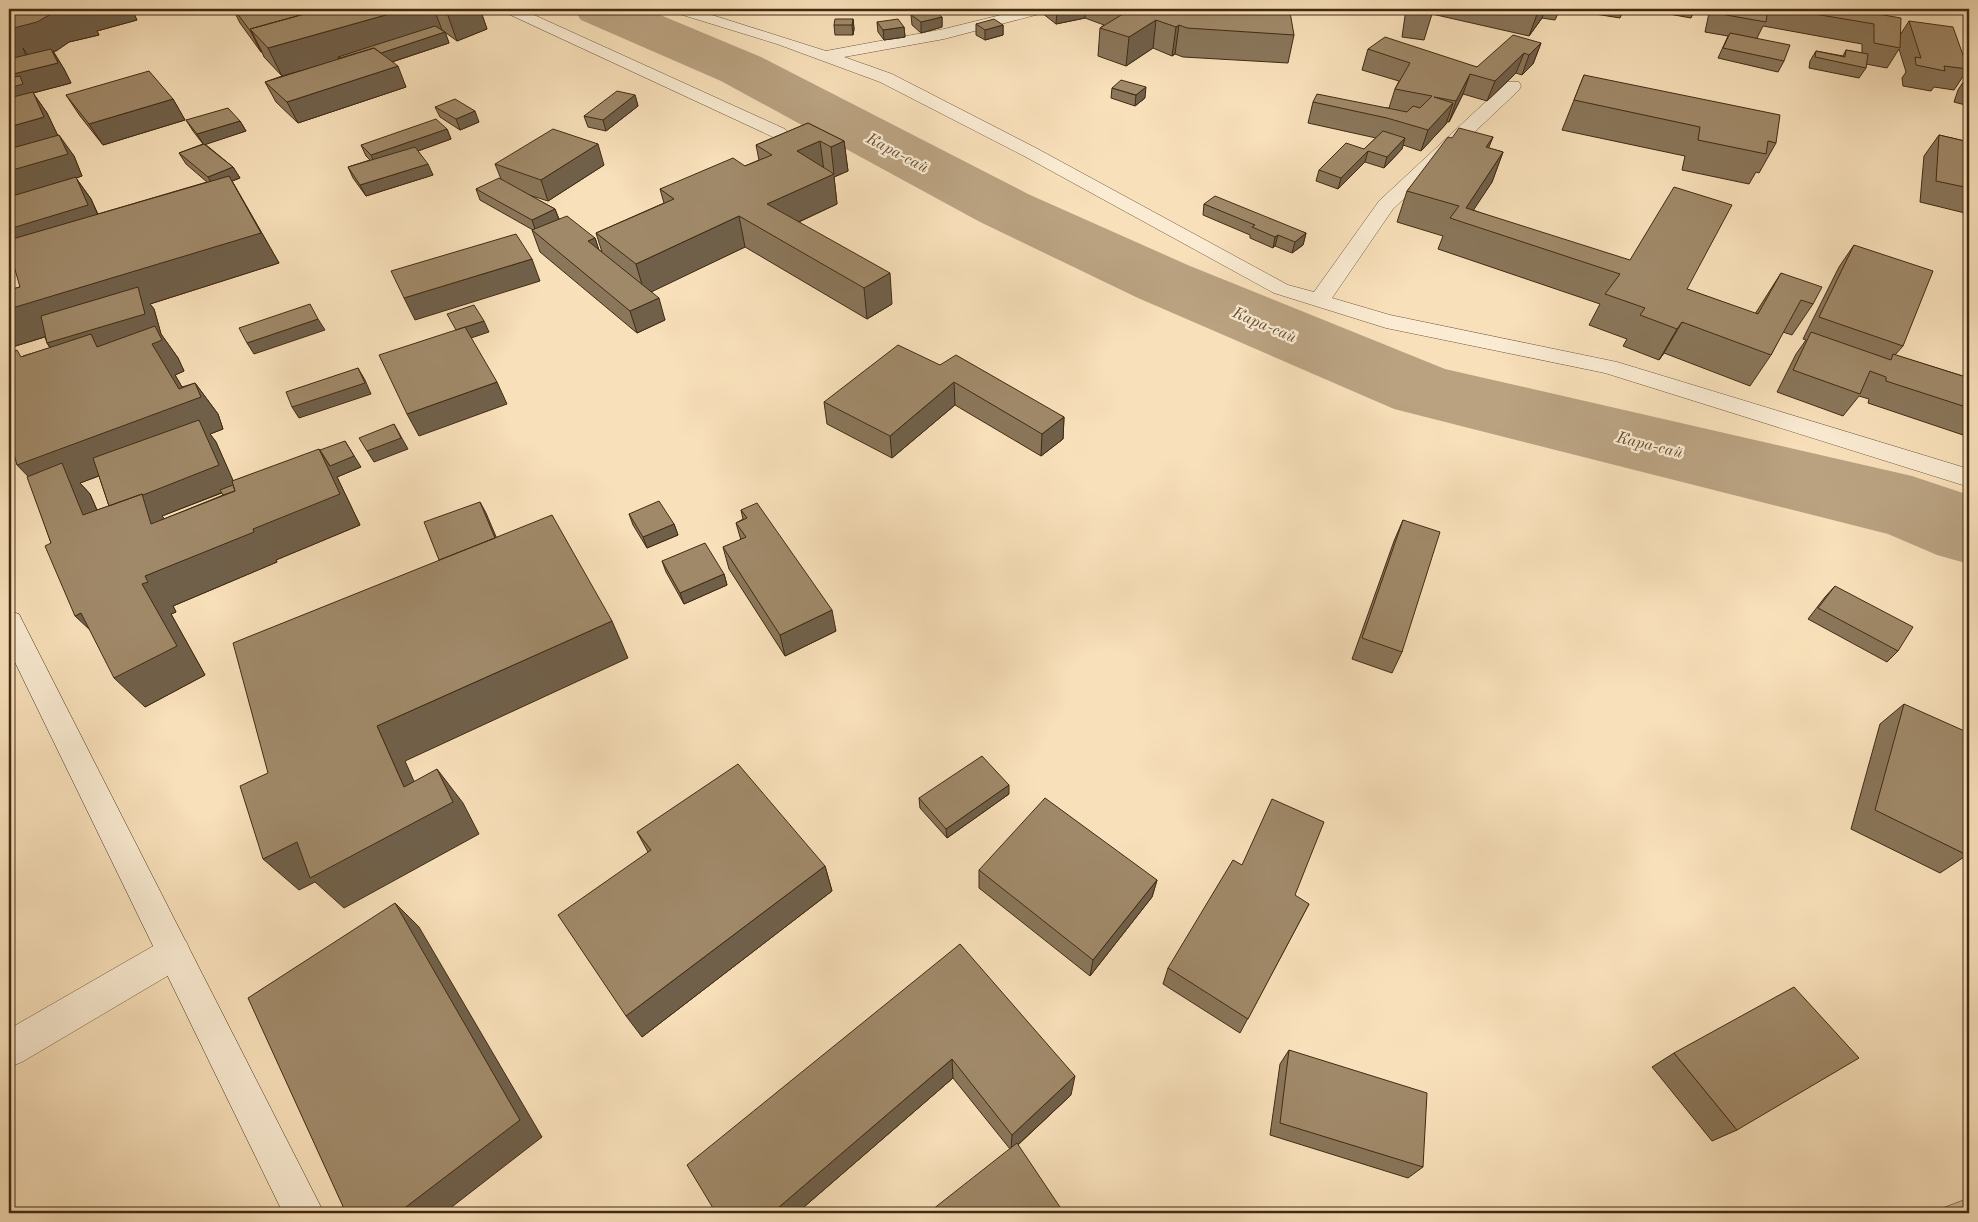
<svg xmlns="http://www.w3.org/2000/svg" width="1978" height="1222" font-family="'Old Standard TT',serif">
	<rect width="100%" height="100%" fill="#f8e0ba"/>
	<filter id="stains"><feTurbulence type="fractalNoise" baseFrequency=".004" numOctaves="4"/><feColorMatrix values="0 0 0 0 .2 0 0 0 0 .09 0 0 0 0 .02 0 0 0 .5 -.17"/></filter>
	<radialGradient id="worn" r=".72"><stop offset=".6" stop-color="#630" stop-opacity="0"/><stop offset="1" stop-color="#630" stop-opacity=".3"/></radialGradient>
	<path fill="#d9c19d" stroke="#8d7658" d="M1969,1198V1213H1929Z"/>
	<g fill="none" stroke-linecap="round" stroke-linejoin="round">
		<path fill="#baa281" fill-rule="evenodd" d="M573,9H646L761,57L1028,194L1190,266L1445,369L1912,476L1969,495V564L1937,555L1888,534L1394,409L1138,298L980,222L721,81L581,20Z"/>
		<g stroke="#6f583c" stroke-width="1">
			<path id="street" d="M502,9H521L785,129L788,133L785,137L779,138L773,137L504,12Z
				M670,9H693L826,51L944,29L1025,9H1049L1047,12L944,39L844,57L892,74L1036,148L1288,285L1314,292L1379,201L1507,82H1519L1521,86L1519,90L1393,209L1332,298L1390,315L1617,362L1969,469V487L1605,373L1386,328L1274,293L1024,156L880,82L777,44L673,12Z
				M174,936L186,941L191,953L186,965L22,1062L9,1067V1029L162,941Z"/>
		</g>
		<g stroke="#412b12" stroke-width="1">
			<path id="secondary" d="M9,611L19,614L23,622L324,1213H283L9,650Z"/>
		</g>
		<use href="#street" fill="#faebd2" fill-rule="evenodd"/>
		<use href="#secondary" fill="#faebd2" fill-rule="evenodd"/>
	</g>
	<path fill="#8a765a" stroke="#412b12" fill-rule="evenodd" d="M9,9H153L134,14L137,20L97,31L99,35L69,42L56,51H53L64,69L71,83L33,93L47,113L58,136L74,156L82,176L76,178L91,199L98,214L207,182L186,164L179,153L203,144L193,131L186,120L240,121L246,131L205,144L233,167L240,178L232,181L279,263L150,304L154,309L161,334L178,358L184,371L175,375L182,387L195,383L218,414L223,429L210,434L216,442L233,481L320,450L361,467L337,477L360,525L276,560L277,562L173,606L176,612L171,614L205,675L145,707L51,543L28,476L23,356L50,348L47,343L45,337L9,348V290L20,287ZM99,476L109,506L97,510L90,494L80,483ZM222,493L223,495L164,519L162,516Z
		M233,9H291L297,16L323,9H480L487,29L457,41L442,30H441L445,32L449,43L392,62L406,87L298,123L276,102L265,82L282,76L264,57L262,52H261L240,23Z
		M993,9H1016L1000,13Z
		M1042,9H1225L1294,35L1288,63L1183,57L1175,54L1172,56L1153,48L1126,66L1098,56L1100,28L1104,25L1085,18L1056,24L1042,13Z
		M1406,9H1560L1555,20L1542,18L1529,36L1432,14L1424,40L1402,37Z
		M1564,9H1624L1620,18Z
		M1670,9H1695L1691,18L1669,14Z
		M1711,9H1849L1900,35L1909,21L1968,69L1954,90L1934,87L1931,91L1903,86L1902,78L1906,72L1899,49L1887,68L1866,64V68L1859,78L1809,68L1810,61L1816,51L1843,56L1846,50L1862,53V44L1763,26L1757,38L1784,61L1778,72L1718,58L1728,36L1705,32L1709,13Z
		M911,15L942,17V27L921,33L912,25Z
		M853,19L854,29L853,35H835L834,25Z
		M877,22L904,27L905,37L884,40L878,32Z
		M976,24L1003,25V35L985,40L976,35Z
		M1541,43L1533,64L1522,75L1516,73L1487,101L1463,94L1449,122H1447L1446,124L1421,151L1403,145L1402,149L1384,168L1365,162L1338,189L1316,181L1319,170L1364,149L1376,138L1308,123L1313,102L1389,108L1395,89L1399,81L1362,70L1368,49L1477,67Z
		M1969,73V106L1954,102L1958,90Z
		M1584,75L1776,143L1759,173L1756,172L1749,184L1682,170L1685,156L1562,130Z
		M1112,88L1145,98L1135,106L1111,98Z
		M66,95L173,99L185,120L103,145L80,116Z
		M635,95L638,106L606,131L588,127L584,116Z
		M435,107L479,122L460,130L440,117Z
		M808,123L844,141L848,171L834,177L837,204L799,222L892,304L867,319L745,247L651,291L665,320L637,333L540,252L532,230H533L480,200L476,189L501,179L495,164L604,165L548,201L529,195L555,209L559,219L595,238L599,250L602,252L596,233L664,203L660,189L745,166L759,160L756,145Z
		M447,129L451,139L418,151L433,175L366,196L353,178L348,167L370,160L366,156L361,145Z
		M1939,135L1969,142V214L1920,202L1924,156Z
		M1493,137L1488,148L1503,152L1492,182L1473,210L1687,289L1755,314L1781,273L1813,304L1792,335L1783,332L1771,355L1750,386L1664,353L1659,360L1623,346L1627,339L1589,325L1600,304L1438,249L1443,236L1397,222L1407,191L1452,138Z
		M1204,204L1306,233L1303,245L1292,253L1275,246L1273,248L1250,238V235L1203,215Z
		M1854,245L1903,346L1895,355L1969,378V437L1868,403L1869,399L1859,396L1843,416L1777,392L1796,354L1806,340L1803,339L1839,267Z
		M940,365L1064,417L1063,439L1041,456L955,405L892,458L827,424L824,402Z
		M741,510L836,631L785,656L729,569L723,547L741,540L736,523L743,519Z
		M629,514L674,524L678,535L647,548L633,525Z
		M1403,520L1402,652L1392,673L1352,659L1394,541Z
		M662,561L724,574L727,585L684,604L666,572Z
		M1835,586L1898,651L1887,662L1808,619L1825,597Z
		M1904,704L1967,855L1940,873L1851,829L1880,724Z
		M1009,794L947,838L920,808L919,798Z
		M637,832L825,866L832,891L642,1037L648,852Z
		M979,870L1157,880L1152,897L1090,976L979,888Z
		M1309,904L1240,1033L1163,984L1168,968Z
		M960,944L1071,1095L1018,1145L1010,1149L953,1078L797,1213H716Z
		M1289,1050L1423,1167L1408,1178L1270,1135L1280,1064Z
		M1674,1053L1737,1130L1712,1141L1652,1067Z"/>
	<path fill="#70604a" stroke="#412b12" d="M9,9H153L134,14L137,20L97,31L99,35L69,42L56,51H53L64,69L71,83L33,93L47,113L59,138L9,152V127L44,117L33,93H32L38,105L9,112V75L58,63L52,51L29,57L23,48L29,64L9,69V45L15,44L9,29Z
		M407,9H434L442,30L341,59L338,57L339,60L282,76L268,48Z
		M458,9H480L487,29L457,41L447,13Z
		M1000,9H1016L1000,13Z
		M1057,9H1086L1085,18L1056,24Z
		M1539,9H1545L1542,18L1529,36Z
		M942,17V27L921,33V22Z
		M853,19L854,29L853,35L852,25Z
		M1156,20L1153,48L1126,66L1129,37Z
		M1003,25V35L985,40V30Z
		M1179,25L1175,54L1172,56L1176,27Z
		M904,27L905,37L884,40L883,30Z
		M251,32H252L262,52H261Z
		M445,32L449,43L352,75L347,64Z
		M1541,43L1533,64L1522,75L1529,55Z
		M1524,53L1516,73L1487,101L1495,81Z
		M398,66L406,87L298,123L287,102Z
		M1470,74L1463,94L1449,122L1456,101Z
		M1146,87L1145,98L1135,106L1136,95Z
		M635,95L638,106L606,131L603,120Z
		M173,99L185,120L103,145L89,124Z
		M1453,103L1446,124L1421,151L1428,130Z
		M475,111L479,122L460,130L456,119Z
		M240,121L246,131L204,145L197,134Z
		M447,129L451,139L376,166L371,155Z
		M59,135L74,156L82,176L76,178L91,199L103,227L9,255V171Z
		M1493,137L1481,167L1486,147Z
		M1405,138L1402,149L1384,168L1387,157Z
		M820,141L824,171L797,151Z
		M844,141L848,171L834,177L837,204L772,234L767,204L834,174L831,147Z
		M598,144L604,165L548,201L541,180Z
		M1368,151L1365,162L1338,189L1341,178Z
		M1503,152L1492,182L1465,223L1466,208Z
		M428,164L433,175L366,196L360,185Z
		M233,167L240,178L232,181L279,263L150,304L154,309L161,334L178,358L184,371L175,375L190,401L195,383L218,414L223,429L210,434L216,442L236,487L162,516L169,524L177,555L109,508L206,435L80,483L90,494L112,546L47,496L17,465L65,366L47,343L143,306L9,348V309L214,188L208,177Z
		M555,209L559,220L536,232L532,220Z
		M739,216L745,247L645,295L636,264Z
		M1306,233L1303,245L1292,253L1295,242Z
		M1278,235L1275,246L1273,248L1275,237Z
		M595,238L602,260L588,241Z
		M532,259L540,281L415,320L404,298Z
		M890,273L892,304L867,319L864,288Z
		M659,298L665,320L637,333L630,311Z
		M318,319L325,330L254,354L247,343Z
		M484,321L489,332L462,341L456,330Z
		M1682,322L1664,353L1659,360L1677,329Z
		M358,368L365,380L371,394L299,418L292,407Z
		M497,382L507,404L419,436L407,414Z
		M954,382L955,405L892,458L890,436Z
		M1064,417L1063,439L1041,456L1042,434Z
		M394,424L408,449L374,462L367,451Z
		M345,441L361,467L337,477L360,525L276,560L277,562L173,606L176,612L171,614L205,675L145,707L114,678L145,576L253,529L319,449L330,466Z
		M480,502L486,513L503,553L446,575Z
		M674,524L678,535L647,548L643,537Z
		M724,574L727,585L684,604L680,593Z
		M832,610L836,631L785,656L780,635Z
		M81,613L106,645L75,616Z
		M612,621L628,658L405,761L429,815L437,769L463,803L479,834L344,908L315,882L299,890L263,859L404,787L377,726Z
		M1009,785V794L947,838L946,829Z
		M825,866L832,891L642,1037L626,1016Z
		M1157,880L1152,897L1090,976L1093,960Z
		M395,903L419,927L542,1137L444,1213H398Z
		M952,1059L953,1078L797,1213H772Z
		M1075,1076L1071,1095L1011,1151L1012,1135Z"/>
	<path fill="#a08969" stroke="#412b12" d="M9,9H73L51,14L37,22L10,29L9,27Z
		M234,9H291L297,16L250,29L252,32H251Z
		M323,9H407L268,48L250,29Z
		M441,9H458L447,13Z
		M1131,9H1225L1290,12L1294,35L1187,28L1179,25L1176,27L1156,20L1129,37L1100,28Z
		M1410,9H1433L1432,12L1410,10Z
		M1716,9H1768L1766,22L1715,13Z
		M1785,9H1849L1901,18L1900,48L1874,43V24Z
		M933,10L942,17L921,22L911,15Z
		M835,19H853L852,25H834Z
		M898,19L904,27L883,30L877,22Z
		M994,19L1003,25L985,30L976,24Z
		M1909,21L1953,27L1968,69L1944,66L1945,71L1916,65L1915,57L1921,58Z
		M435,26L445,32L381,53L374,48L340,58L338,57Z
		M9,27L15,44L9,45Z
		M1730,33L1790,45L1784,61L1723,48Z
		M1513,35L1541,43L1529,55L1524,53L1495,81L1470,74L1456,101L1434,97L1453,103L1428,130L1387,118L1313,102L1317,94L1407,112L1413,106L1420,108L1432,96L1395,89L1410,63L1368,49L1385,37L1477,67Z
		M374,48L398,66L287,102L265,82Z
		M51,49L58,63L9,75V59Z
		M1846,50L1868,54L1866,68L1815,57L1816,51L1845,57Z
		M149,71L173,99L89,124L66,95Z
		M1584,75L1780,115L1776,143L1768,141L1766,154L1698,140L1700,127L1574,100Z
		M20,76L23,84L9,88V78Z
		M1121,80L1146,87L1136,95L1112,88Z
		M617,91L635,95L603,120L584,116Z
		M33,92L44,117L9,127V98Z
		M455,99L475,111L456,119L435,107Z
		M228,108L240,121L197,134L186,120Z
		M436,119L447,129L371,155L361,145Z
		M808,123L844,141L831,147L820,141L797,151L834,174L767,204L890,273L864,288L739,216L636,264L596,233L674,199L660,189L733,158L745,166L772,155L756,145Z
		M1459,128L1493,137L1486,147L1503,152L1466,208L1630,260L1674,187L1732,205L1687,289L1758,314L1781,273L1822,287L1813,304L1801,300L1771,355L1682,322L1677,329L1640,315L1645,308L1605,294L1620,274L1450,218L1459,206L1407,191L1448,137L1452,138Z
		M553,129L598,144L541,180L495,164Z
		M1383,131L1405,138L1387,157L1368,151L1341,178L1319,170L1346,143L1364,149Z
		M59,135L68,154L9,171V149Z
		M1939,135L1969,142V188L1936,181Z
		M204,144L233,167L208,177L179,153Z
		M415,147L428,164L360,185L348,167Z
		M229,176L261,233L9,309V290L20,287L9,249V240Z
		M76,177L88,205L9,229V197Z
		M499,178L555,209L532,220L476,189Z
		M1215,196L1306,233L1295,242L1278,235L1275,237L1252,227L1255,225L1204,204Z
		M567,216L595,238L588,241L659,298L630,311L532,230Z
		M516,234L532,259L404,298L391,271Z
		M1854,245L1933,271L1903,346L1819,317Z
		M138,287L145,314L47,343L41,316Z
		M310,304L318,319L247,343L239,328Z
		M474,305L484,321L456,330L447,314Z
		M155,326L162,340L152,344L179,389L195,383L201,397L17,465L9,436V353L17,350L21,357L91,334L97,347Z
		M465,327L497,382L407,414L379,355Z
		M1811,332L1891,360L1893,354L1969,378V408L1886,381V377L1870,371L1860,394L1793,370Z
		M898,345L940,365L956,355L1064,417L1042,434L954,382L890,436L824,402Z
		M358,368L365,383L292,407L286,392Z
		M199,420L219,465L143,495L142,494L109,506L93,458Z
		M394,424L401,438L367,451L359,438Z
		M345,441L354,456L330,466L320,450Z
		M319,449L340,494L253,529L254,532L145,576L148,582L142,584L177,646L114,678L81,613L75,616L45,546L51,543L27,477L62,463L83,515L142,494L151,524L235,491L232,481Z
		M233,485L235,491L223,495L220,490Z
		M659,501L674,524L643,537L629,514Z
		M480,502L495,538L439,560L424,522Z
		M757,503L832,610L780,635L723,547L746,537L736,523L747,518L741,510Z
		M552,515L612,621L377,726L404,787L437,769L453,802L310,878L297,842L263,859L240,786L268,773L233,643Z
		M1403,520L1440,532L1402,652L1362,638Z
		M705,543L724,574L680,593L662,561Z
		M1835,586L1913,627L1898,651L1818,608Z
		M1904,704L1969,733V846L1967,855L1875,810Z
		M982,756L1009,785L946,829L919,798Z
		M738,764L825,866L626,1016L558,915L651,850L637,832Z
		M1045,798L1157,880L1093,960L979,870Z
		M1272,799L1324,822L1295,895L1309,904L1248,1019L1168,968L1233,860L1242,865Z
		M395,903L520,1120L398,1213H346L248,998Z
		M960,944L1075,1076L1012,1135L952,1059L772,1213H716L687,1165Z
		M1794,987L1859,1058L1737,1130L1674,1053Z
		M1289,1050L1427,1093L1423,1167L1280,1123Z
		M1017,1143L1064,1213H928Z"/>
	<g text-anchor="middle" stroke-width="4.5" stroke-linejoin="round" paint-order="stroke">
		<g font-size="16" font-style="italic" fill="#654f33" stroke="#faebd2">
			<text transform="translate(898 152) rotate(28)" y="6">Кара-сай</text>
			<text transform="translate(1265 324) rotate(23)" y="6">Кара-сай</text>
			<text transform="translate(1650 444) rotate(14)" y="6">Кара-сай</text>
		</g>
	</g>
	<rect width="1978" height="1222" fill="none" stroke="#f8e0ba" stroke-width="30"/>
	<rect x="10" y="10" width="1958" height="1202" fill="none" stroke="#412b12" stroke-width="2.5"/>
	<rect x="15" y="15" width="1948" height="1192" fill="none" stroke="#412b12"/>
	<rect width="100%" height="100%" filter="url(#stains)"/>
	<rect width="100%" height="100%" fill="url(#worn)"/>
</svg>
